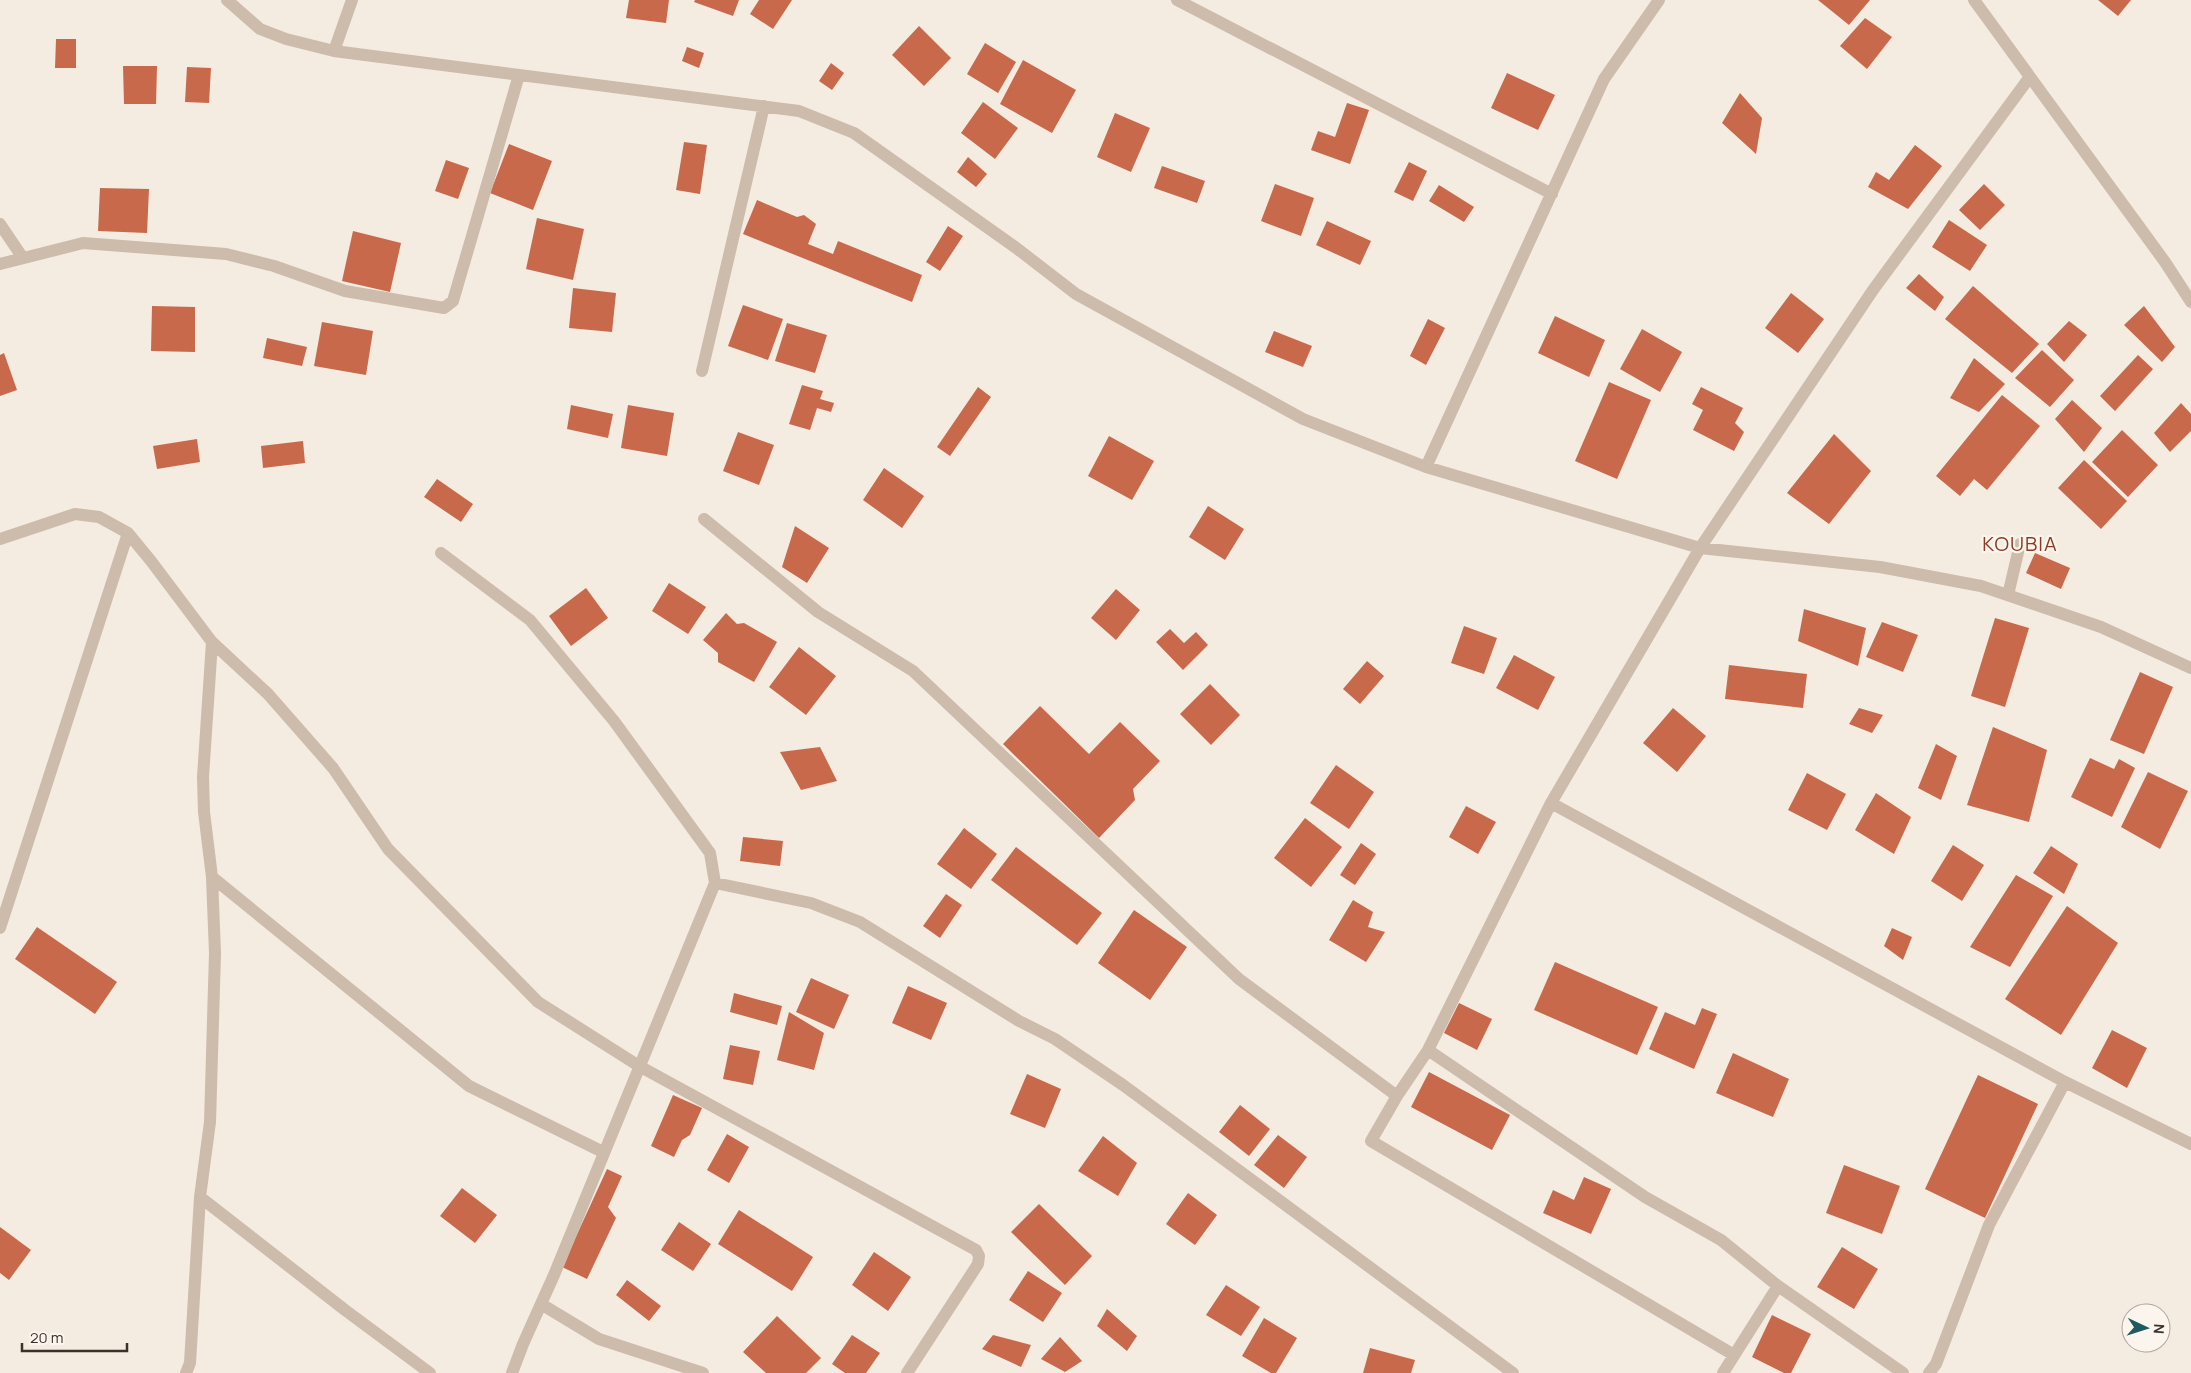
<svg xmlns="http://www.w3.org/2000/svg" width="2191" height="1373" font-family="Manrope,sans-serif">
	<rect width="100%" height="100%" fill="#f4ebe1"/>
	<path fill="#c8694b" d="M629,0H669L666,23L626,18Z
		M695,0H739L733,16L694,2Z
		M759,0H792L773,29L750,14Z
		M1818,0H1870L1849,25Z
		M2098,0H2131L2118,16Z
		M1865,18L1892,37L1867,69L1840,46Z
		M919,26L951,58L924,86L892,55Z
		M56,39H76V68H55Z
		M985,43L1016,62L998,93L967,74Z
		M687,47L704,53L699,68L682,61Z
		M1023,60L1076,90L1052,133L1000,104Z
		M831,63L844,73L832,90L819,81Z
		M123,66H157L156,104H124Z
		M187,67L211,68L209,103L185,102Z
		M1507,73L1555,95L1538,130L1491,108Z
		M1740,93L1762,118L1756,154L1722,123Z
		M983,102L1018,128L995,159L961,133Z
		M1347,103L1369,110L1350,164L1311,150L1318,131L1335,137Z
		M1115,113L1150,128L1131,172L1097,157Z
		M684,142L707,145L700,194L676,190Z
		M509,144L552,161L533,210L490,193Z
		M1915,145L1942,166L1908,209L1868,187L1876,172L1889,180Z
		M968,157L987,174L976,187L957,172Z
		M446,160L469,168L458,199L435,191Z
		M1409,162L1427,171L1413,201L1394,192Z
		M1162,166L1205,181L1197,203L1154,188Z
		M1275,184L1314,198L1301,236L1261,221Z
		M1984,184L2005,205L1980,230L1959,210Z
		M1439,185L1474,207L1464,222L1429,201Z
		M100,188L149,189L147,233L98,231Z
		M757,200L797,217L804,215L816,224L808,244L833,254L838,241L922,275L912,302L743,234Z
		M537,218L584,229L573,280L526,269Z
		M1949,220L1987,245L1970,271L1932,247Z
		M1327,221L1371,241L1360,265L1316,245Z
		M948,226L963,236L940,271L926,262Z
		M353,231L401,243L390,292L342,281Z
		M1919,274L1944,297L1935,311L1906,288Z
		M1973,286L2039,344L2012,373L1945,319Z
		M573,288L616,293L612,332L569,328Z
		M1791,293L1824,319L1798,353L1765,328Z
		M743,305L783,319L768,360L728,346Z
		M152,306L195,307V352L151,351Z
		M2144,306L2175,347L2162,362L2124,325Z
		M1555,316L1605,340L1589,377L1538,353Z
		M1428,319L1445,328L1426,365L1410,356Z
		M2069,321L2087,335L2064,362L2047,344Z
		M322,322L373,331L366,375L314,366Z
		M787,323L827,335L815,373L775,361Z
		M1642,329L1682,352L1660,392L1620,369Z
		M1274,331L1312,346L1303,367L1265,352Z
		M267,338L307,347L302,366L263,358Z
		M2042,350L2074,380L2050,407L2015,378Z
		M4,353L17,390L0,396V355Z
		M2138,355L2153,369L2115,411L2100,396Z
		M1974,358L2005,384L1979,412L1950,398Z
		M1609,382L1651,400L1617,479L1575,461Z
		M802,385L823,391L820,399L834,403L831,412L817,408L810,430L789,424Z
		M978,387L991,397L950,456L937,447Z
		M1701,387L1743,408L1735,423L1744,432L1734,451L1693,430L1703,410L1692,404Z
		M2002,395L2040,426L1987,490L1974,479L1960,496L1936,476Z
		M2072,400L2102,428L2084,452L2055,419Z
		M2181,403L2191,414V431L2170,452L2154,433Z
		M571,405L613,414L608,438L567,429Z
		M628,405L674,413L667,456L621,448Z
		M2122,430L2158,465L2128,497L2092,462Z
		M738,432L774,445L759,485L723,471Z
		M1834,434L1871,471L1829,524L1787,493Z
		M1109,436L1154,461L1132,500L1088,476Z
		M197,439L200,462L157,469L153,446Z
		M303,441L305,463L263,468L261,446Z
		M2084,460L2127,501L2101,529L2058,488Z
		M884,468L924,496L902,528L863,500Z
		M437,479L473,504L461,522L424,497Z
		M1208,506L1244,529L1225,560L1189,537Z
		M795,526L829,548L807,583L782,567Z
		M2035,553L2070,568L2061,589L2026,573Z
		M669,583L706,607L688,634L652,611Z
		M586,588L608,618L571,646L549,616Z
		M1116,589L1140,610L1116,640L1091,618Z
		M1804,609L1866,628L1858,666L1798,641Z
		M726,613L737,624L744,623L777,642L754,682L718,662V653L703,640Z
		M1995,618L2029,628L2005,707L1971,696Z
		M1882,622L1918,635L1903,672L1866,657Z
		M1464,626L1497,638L1484,674L1451,663Z
		M1170,629L1184,643L1196,632L1208,645L1183,670L1156,642Z
		M799,647L836,676L806,715L769,687Z
		M1514,655L1555,677L1538,710L1496,688Z
		M1367,661L1384,676L1360,704L1343,689Z
		M1729,665L1807,674L1803,708L1725,699Z
		M2140,672L2173,687L2144,754L2110,740Z
		M1210,684L1240,715L1211,745L1180,714Z
		M1040,706L1089,754L1120,722L1160,761L1133,789L1135,800L1099,838L1003,744Z
		M1673,708L1706,736L1677,772L1643,743Z
		M1859,708L1883,715L1872,733L1849,724Z
		M1993,727L2047,750L2029,822L1967,805Z
		M1936,744L1957,756L1941,800L1918,788Z
		M820,747L837,781L801,790L780,752Z
		M2090,758L2114,769L2119,759L2135,768L2112,817L2071,797Z
		M1336,765L1374,792L1349,829L1310,803Z
		M2148,772L2188,791L2160,849L2121,827Z
		M1807,773L1846,794L1827,830L1788,810Z
		M1876,793L1911,817L1894,854L1855,830Z
		M1466,806L1496,822L1478,854L1449,837Z
		M1305,818L1342,847L1311,887L1274,858Z
		M964,828L997,854L971,889L937,864Z
		M743,837L783,841L780,866L740,861Z
		M1361,843L1376,854L1355,885L1340,875Z
		M1953,845L1984,865L1962,901L1931,881Z
		M2051,846L2078,864L2064,894L2033,873Z
		M1016,847L1102,913L1077,945L991,880Z
		M2016,875L2053,896L2010,967L1970,947Z
		M946,894L962,905L940,938L923,926Z
		M1353,900L1373,912L1368,927L1385,932L1366,962L1329,940Z
		M2067,906L2118,943L2061,1035L2005,999Z
		M1134,910L1187,947L1150,1000L1098,963Z
		M37,927L117,982L95,1014L15,959Z
		M1892,928L1912,937L1903,960L1884,946Z
		M1555,962L1658,1007L1637,1055L1534,1010Z
		M811,978L849,995L834,1029L796,1012Z
		M908,986L947,1003L931,1040L892,1023Z
		M734,993L782,1006L777,1025L730,1012Z
		M1459,1003L1492,1019L1477,1050L1444,1033Z
		M1702,1008L1717,1014L1694,1069L1649,1049L1665,1012L1695,1025Z
		M789,1012L824,1033L814,1070L777,1060Z
		M2112,1030L2147,1048L2127,1088L2092,1068Z
		M730,1045L760,1051L753,1085L723,1079Z
		M1733,1053L1789,1079L1773,1117L1716,1093Z
		M1429,1072L1510,1115L1492,1150L1411,1107Z
		M1027,1074L1061,1089L1045,1128L1010,1114Z
		M1978,1075L2038,1104L1985,1218L1925,1189Z
		M673,1095L702,1108L690,1135L682,1140L674,1157L651,1146Z
		M1240,1105L1270,1129L1249,1156L1219,1132Z
		M727,1134L749,1147L729,1183L707,1170Z
		M1278,1135L1307,1157L1284,1188L1254,1165Z
		M1103,1136L1137,1163L1118,1196L1078,1171Z
		M1844,1165L1900,1186L1882,1234L1826,1213Z
		M607,1169L622,1176L608,1207L616,1218L587,1279L562,1267Z
		M1584,1177L1611,1189L1591,1234L1543,1213L1553,1190L1574,1200Z
		M462,1188L497,1215L475,1243L440,1216Z
		M1188,1193L1217,1215L1195,1245L1166,1224Z
		M1039,1204L1092,1256L1065,1285L1011,1232Z
		M739,1210L813,1257L792,1291L718,1244Z
		M679,1222L711,1244L693,1271L661,1250Z
		M0,1227L31,1250L9,1280L0,1273Z
		M1842,1247L1878,1269L1854,1309L1817,1287Z
		M874,1252L911,1277L888,1311L852,1285Z
		M1028,1271L1062,1293L1043,1322L1009,1300Z
		M627,1280L661,1306L649,1321L616,1295Z
		M1226,1285L1260,1307L1241,1336L1206,1315Z
		M1107,1309L1137,1336L1127,1351L1097,1326Z
		M1772,1315L1811,1334L1791,1373H1784L1752,1357Z
		M777,1316L821,1358L806,1373H766L743,1352Z
		M1264,1318L1297,1338L1276,1373H1271L1242,1356Z
		M852,1335L880,1353L866,1373H845L832,1364Z
		M993,1335L1031,1345L1021,1367L982,1349Z
		M1060,1337L1082,1361L1065,1372L1041,1359Z
		M1370,1348L1415,1360L1411,1373H1363Z"/>
	<g fill="none" stroke-linecap="round" stroke-linejoin="round">
		<path stroke="#cdbbac" stroke-width="12" d="M227,0L260,29L286,39L334,51L799,111L854,133L1015,247L1076,294L1303,419L1426,467L1700,548L1880,567L1981,586L2101,627L2191,668
			M1177,0L1552,194
			M1974,0L2165,262L2191,302
			M334,51L352,0
			M0,224L23,258
			M0,264L83,243L226,254L274,266L345,291L444,308L453,301L519,75
			M702,371L764,106
			M1426,467L1604,79L1659,0
			M704,519L818,612L913,671L1239,979L1397,1096
			M0,539L75,514L99,517L128,533L151,561L212,642L268,694L333,768L388,849L538,1002L639,1066L976,1250L979,1256L978,1264L907,1373
			M441,553L530,620L614,721L710,853L715,883L554,1275L523,1344L512,1373
			M2008,595L2020,544
			M1551,803L2065,1082L2191,1144
			M212,877L469,1086L603,1152
			M715,883L811,903L860,922L1019,1021L1055,1039L1123,1085L1513,1373
			M0,928L128,533
			M1428,1050L1645,1197L1721,1240L1778,1286L1903,1373
			M200,1197L345,1310L430,1373
			M541,1304L599,1339L703,1373
			M1734,1355L1371,1141L1397,1096L1428,1050L1551,803L1700,548L1873,290L2029,78
			M186,1373L190,1363L200,1197L210,1122L215,953L212,877L204,812L203,777L212,642
			M1723,1373L1778,1286
			M1929,1373L1936,1364L1989,1225L2065,1082"/>
	</g>
	<g text-anchor="middle" stroke-width="4.5" stroke-linejoin="round" paint-order="stroke">
		<g font-size="20" letter-spacing="1" fill="#8c3b22" stroke="#fbf5ee">
			<text x="2020" y="551">KOUBIA</text>
		</g>
	</g>
	<g transform="translate(2146 1328) rotate(94)"><circle r="24" fill="#fbf5ee" stroke="#aea6a0"/>
	<path d="M0-4L9 19L0 12L-9 19Z" fill="#1f5a5e"/>
	<text y="-8" font-size="14" font-weight="bold" text-anchor="middle" fill="#3b302b">N</text>
	</g>
	<path d="M22 1343v8h105v-8" fill="none" stroke="#3b302b" stroke-width="2.5"/>
	<text x="30" y="1343" font-size="15" fill="#3b302b" stroke="#fbf5ee" stroke-width="4" paint-order="stroke">20 m</text>
</svg>
